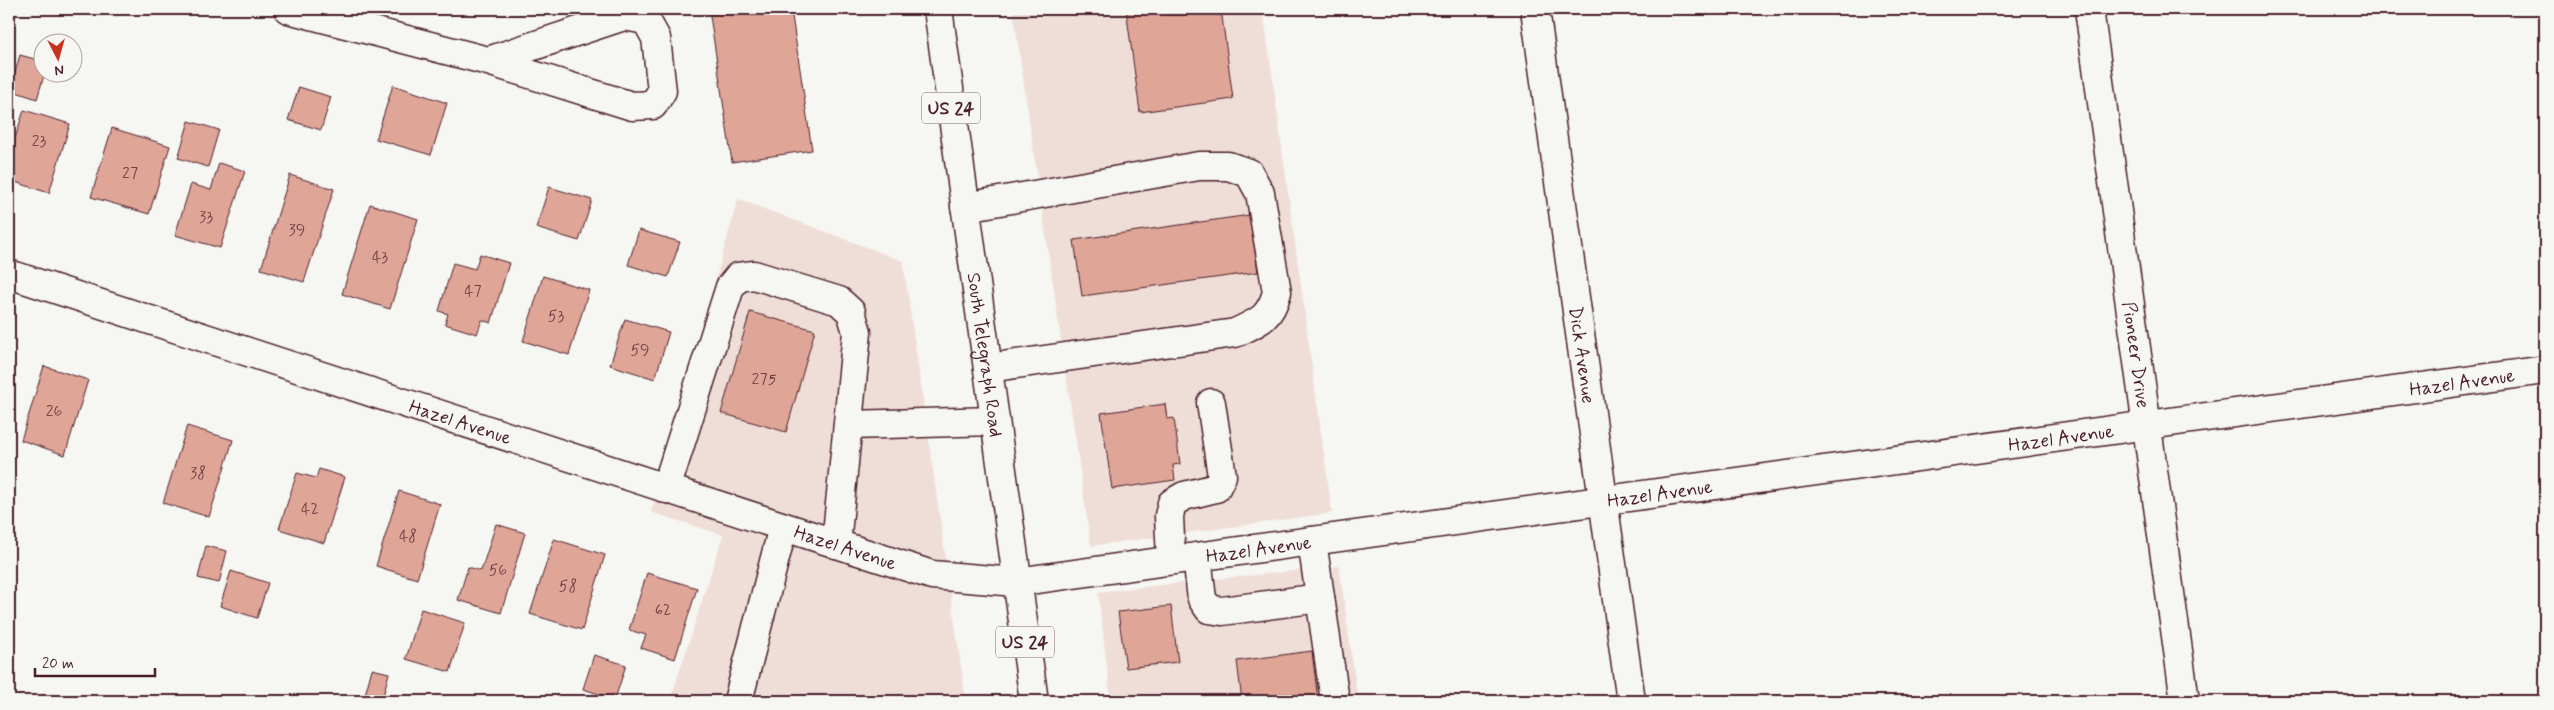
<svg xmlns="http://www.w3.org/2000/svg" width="2554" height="710" font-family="Mynerve,sans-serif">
	<rect width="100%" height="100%" fill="#f6f6f2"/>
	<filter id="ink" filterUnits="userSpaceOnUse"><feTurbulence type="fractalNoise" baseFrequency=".02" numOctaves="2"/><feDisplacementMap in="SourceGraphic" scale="10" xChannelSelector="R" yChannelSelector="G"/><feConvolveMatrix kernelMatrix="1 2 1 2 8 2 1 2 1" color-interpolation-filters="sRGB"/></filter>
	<g filter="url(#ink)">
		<path fill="#efded7" d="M1013,9H1263L1332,513L1091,546Z
			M738,199L903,261L966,701H670L723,535L651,512Z
			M1339,566L1358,701H1111L1098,592Z"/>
		<path fill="#dfa698" stroke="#4a1f2b" d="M709,9H791L812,150L732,162Z
			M1126,9H1221L1233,99L1140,112Z
			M20,55L42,61V72H45L37,99L10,90Z
			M393,85L447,103L431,155L376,139Z
			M299,87L331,97L321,130L288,120Z
			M24,110L70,124L49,193L9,180V157Z
			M189,121L219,130L208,167L178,158Z
			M112,128L170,146L149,214L91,197Z
			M219,163L245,171L220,248L175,235L191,184L211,190Z
			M290,175L334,189L304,282L261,269Z
			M549,187L592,200L579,241L536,228Z
			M370,204L418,219L390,309L342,294Z
			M1250,215L1258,272L1082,296L1074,240Z
			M639,230L680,242L668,277L628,265Z
			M480,254L509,263L491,323L482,320L477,334L445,324L448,314L439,311L453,263L475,269Z
			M543,276L589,290L569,355L523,341Z
			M750,312L815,330L786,432L721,413Z
			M625,319L669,332L655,379L610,365Z
			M44,366L88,380L65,455L21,440Z
			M1165,404L1167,419L1174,418L1180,464L1173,465L1175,480L1112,489L1101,413Z
			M187,426L233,440L209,517L163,503Z
			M319,469L345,477L324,543L279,529L297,473L316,478Z
			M399,491L440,504L417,579L376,566Z
			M496,524L525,533L501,613L458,600L468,567L481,571Z
			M554,539L605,555L582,630L530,614Z
			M206,546L227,551L219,583L198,578Z
			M231,571L268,583L257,618L220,606Z
			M647,573L697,588L675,659L641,648L646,635L629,630Z
			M1171,606L1178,662L1126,668L1118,612Z
			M421,609L465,623L450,672L406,659Z
			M1312,651L1318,701H1242L1237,661Z
			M594,655L626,665L615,699L583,689Z
			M372,669L389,673L382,700L365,695Z"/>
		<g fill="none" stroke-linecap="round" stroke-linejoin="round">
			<g stroke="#4a1f2b" stroke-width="31">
				<g id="minor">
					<path d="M288,9L488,61L632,106L653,105L662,91L656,38L646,20L624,16L488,61"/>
					<path id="s1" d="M1535,9L1631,701"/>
					<path id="s2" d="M2089,9L2185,701"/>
					<path d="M965,207L1199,166H1228L1249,173L1260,193L1277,292C1270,319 1258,322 1235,333L988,368"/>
					<path id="s3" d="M9,274L932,575L1016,582L2545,370"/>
					<path d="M849,425L995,421"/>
					<path d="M666,489L730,287L738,277L754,275L839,301L851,312L857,332L836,544"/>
					<path d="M1312,541L1335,701"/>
					<path d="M1197,557L1202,599L1209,609L1222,611L1320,598"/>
					<path d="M1171,560L1169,516L1172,503L1184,496L1216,488L1222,476L1211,403"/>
					<path d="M738,701L783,527"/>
				</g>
			</g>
			<g stroke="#4a1f2b" stroke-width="31">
				<g id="highway">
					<path id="s4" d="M938,9L1034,701"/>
				</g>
			</g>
			<use href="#minor" stroke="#f6f6f2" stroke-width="28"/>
			<use href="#highway" stroke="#f6f6f2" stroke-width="28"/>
		</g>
	</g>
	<g text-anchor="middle" stroke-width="4" stroke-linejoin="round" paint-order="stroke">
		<g font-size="16" fill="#6f4146">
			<text x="39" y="146">23</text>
			<text x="130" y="178">27</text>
			<text x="206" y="222">33</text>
			<text x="297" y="235">39</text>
			<text x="380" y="262">43</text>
			<text x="473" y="296">47</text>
			<text x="556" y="321">53</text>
			<text x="640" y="355">59</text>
			<text x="764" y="384">275</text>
			<text x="54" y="416">26</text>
			<text x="198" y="478">38</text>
			<text x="310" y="514">42</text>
			<text x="408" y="541">48</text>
			<text x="498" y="575">56</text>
			<text x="568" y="591">58</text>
			<text x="663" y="615">62</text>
		</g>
		<g fill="#f6f6f2" stroke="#7e6067" stroke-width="1">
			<rect x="922" y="92.5" width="58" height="31" rx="4"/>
			<rect x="996" y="626.5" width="58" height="31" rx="4"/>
		</g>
		<g font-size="18" font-weight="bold" fill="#4a1f2b">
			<text x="951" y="114">US 24</text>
			<text x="1025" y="648">US 24</text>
		</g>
		<g font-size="19" fill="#4a1f2b" stroke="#f6f6f2">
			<text dy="7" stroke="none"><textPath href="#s4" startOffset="349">South Telegraph Road</textPath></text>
			<text dy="7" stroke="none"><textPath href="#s1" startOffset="349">Dick Avenue</textPath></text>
			<text dy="7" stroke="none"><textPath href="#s2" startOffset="349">Pioneer Drive</textPath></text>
			<text dy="7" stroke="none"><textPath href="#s3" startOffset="2515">Hazel Avenue</textPath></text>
			<text dy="7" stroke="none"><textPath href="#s3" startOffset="475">Hazel Avenue</textPath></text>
			<text dy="7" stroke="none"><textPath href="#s3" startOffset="2110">Hazel Avenue</textPath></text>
			<text dy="7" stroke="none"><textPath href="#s3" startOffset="1705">Hazel Avenue</textPath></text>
			<text dy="7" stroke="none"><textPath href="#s3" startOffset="880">Hazel Avenue</textPath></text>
			<text dy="7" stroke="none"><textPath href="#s3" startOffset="1300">Hazel Avenue</textPath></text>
		</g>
	</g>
	<rect width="2554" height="710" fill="none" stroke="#f6f6f2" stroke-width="30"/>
	<rect x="15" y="15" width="2524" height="680" fill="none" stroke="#4a1f2b" stroke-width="2" filter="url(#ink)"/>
	<g transform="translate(58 58) rotate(174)"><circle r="24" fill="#f6f6f2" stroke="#b1a0a2"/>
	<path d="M0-4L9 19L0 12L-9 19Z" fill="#c8321e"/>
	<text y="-8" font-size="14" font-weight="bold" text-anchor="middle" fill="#4a1f2b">N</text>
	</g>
	<path d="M35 668v8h120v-8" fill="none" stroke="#4a1f2b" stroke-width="2.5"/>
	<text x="42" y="668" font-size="15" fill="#4a1f2b" stroke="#f6f6f2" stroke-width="4" paint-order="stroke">20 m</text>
</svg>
